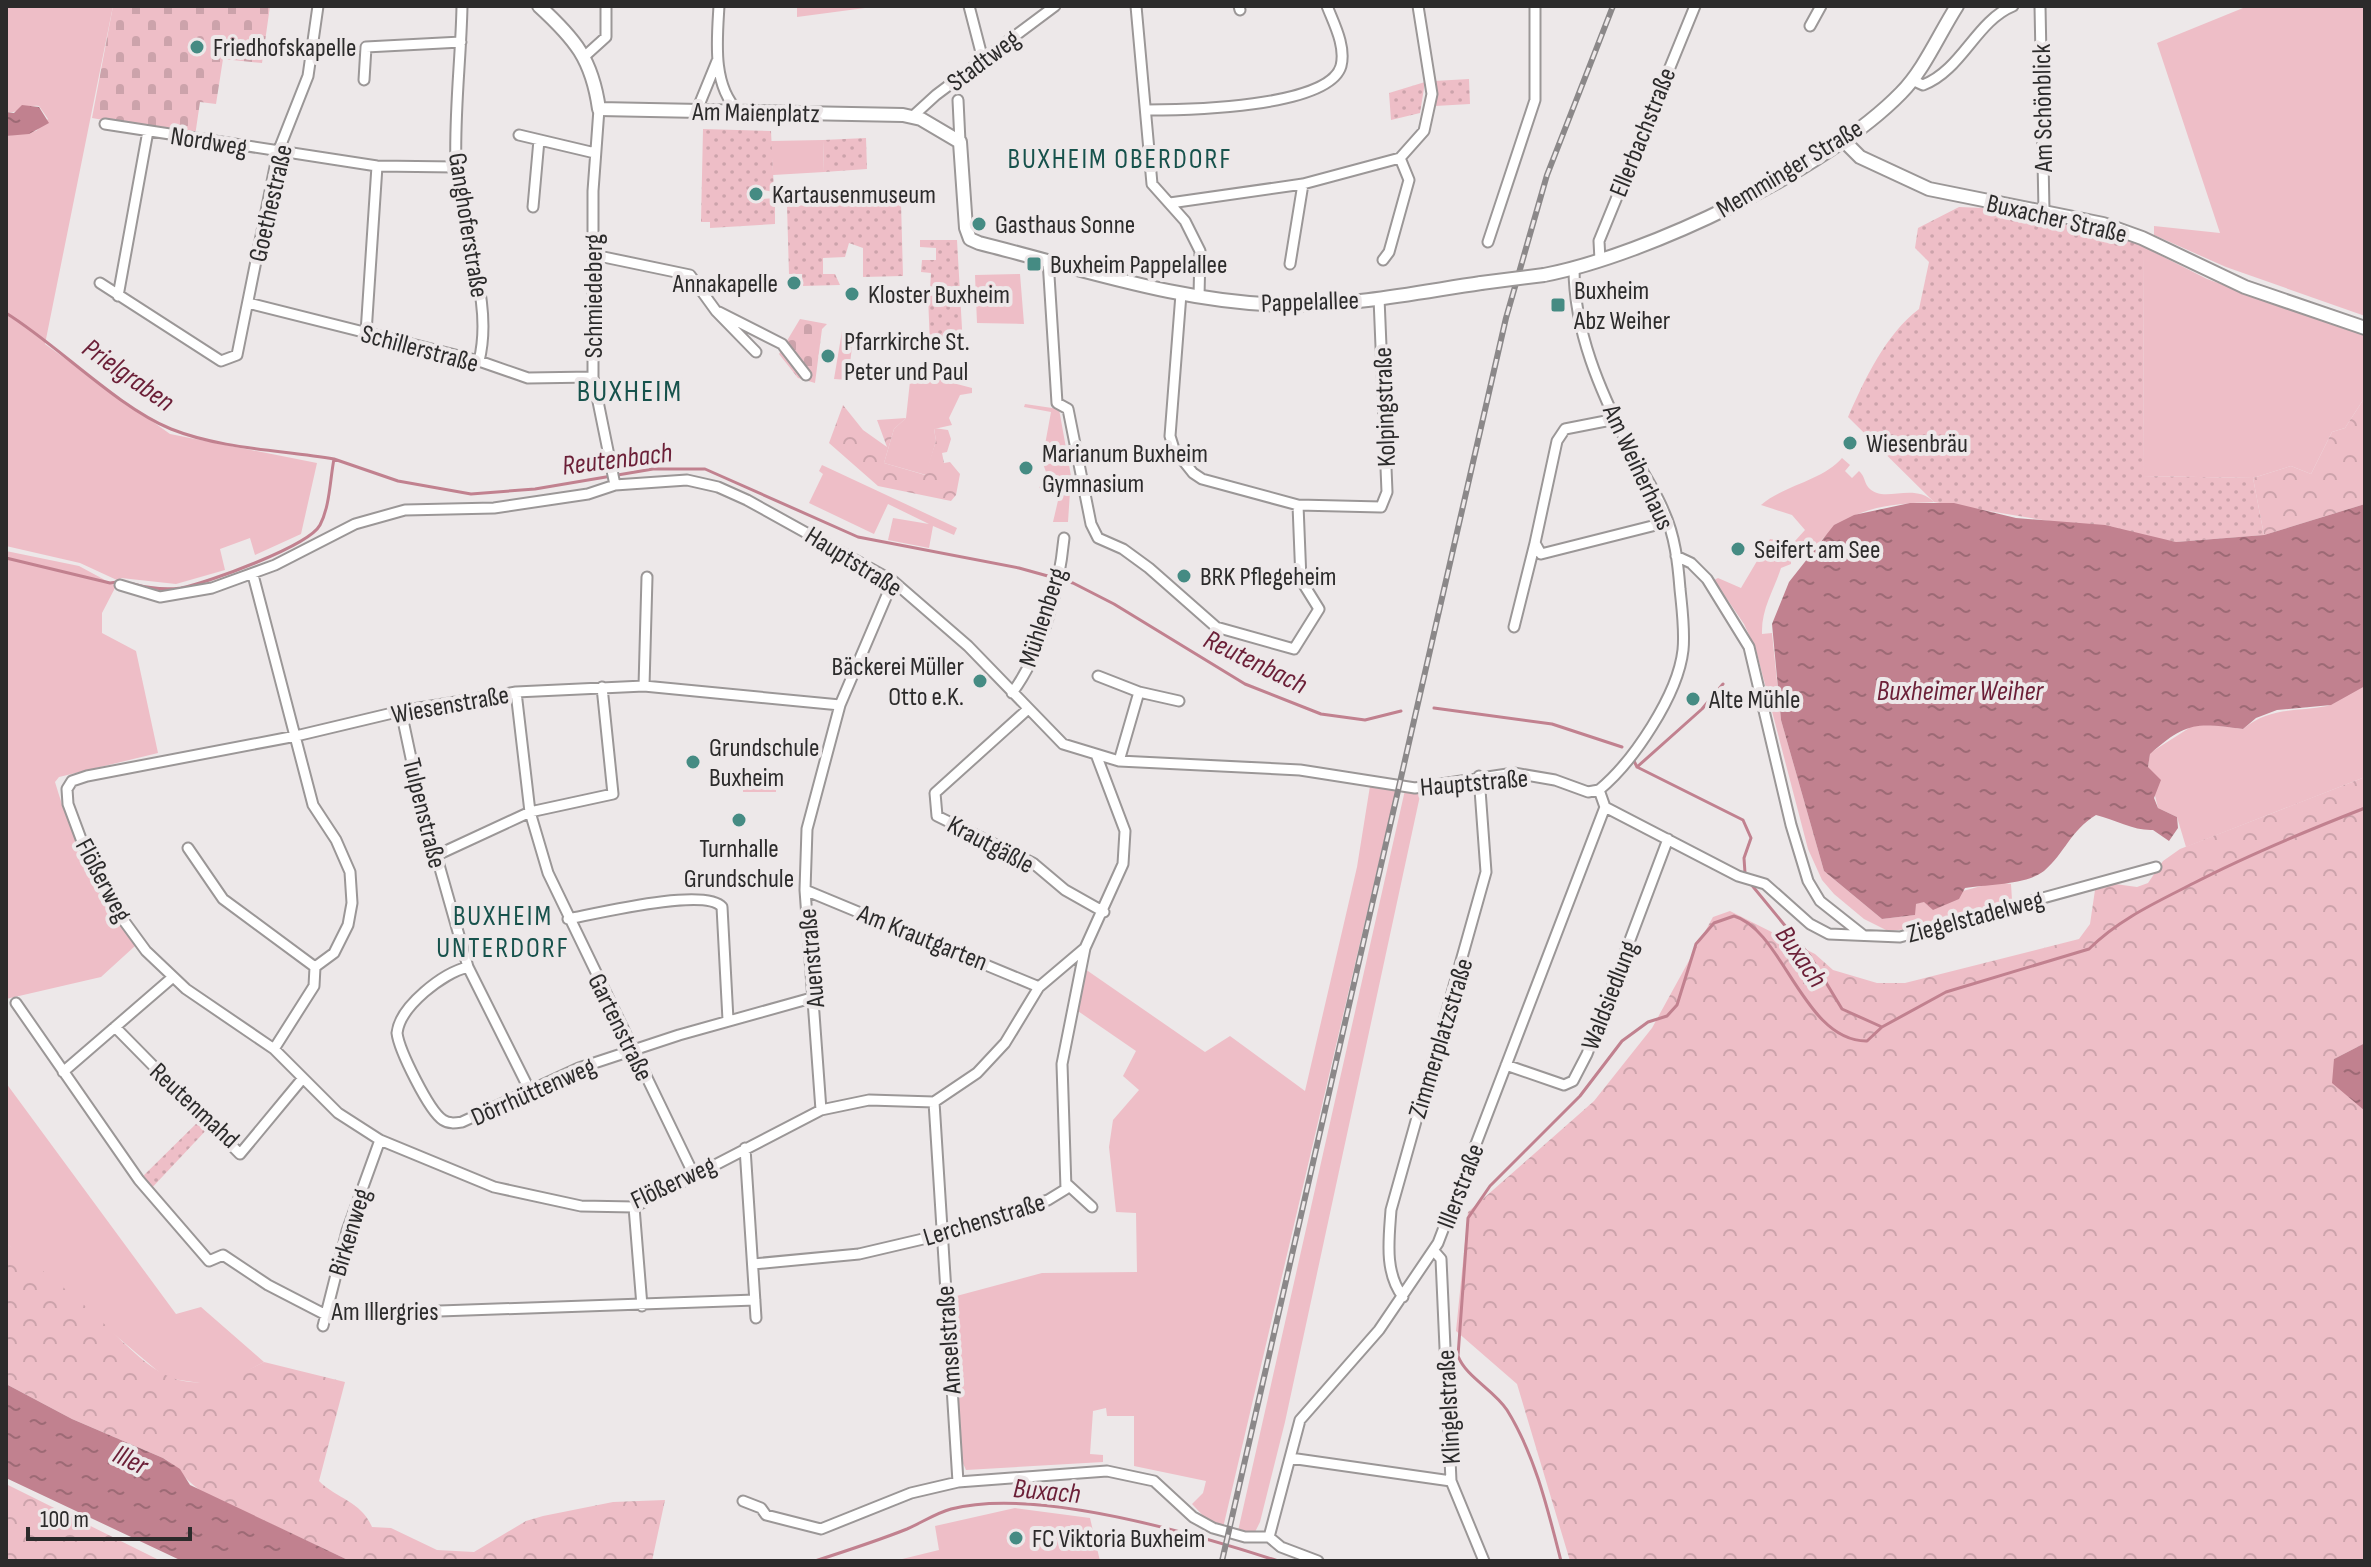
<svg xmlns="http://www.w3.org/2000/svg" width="2371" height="1567" font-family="'Sofia Sans Condensed',sans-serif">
	<defs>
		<pattern id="forest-crowns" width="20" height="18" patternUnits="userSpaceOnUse" patternTransform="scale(2)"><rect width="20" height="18" fill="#eebec7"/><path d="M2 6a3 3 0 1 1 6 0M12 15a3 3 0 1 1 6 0" fill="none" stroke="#cca3ab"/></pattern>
		<pattern id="cemetery-stones" width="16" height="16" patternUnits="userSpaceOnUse" patternTransform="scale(2)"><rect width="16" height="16" fill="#eebec7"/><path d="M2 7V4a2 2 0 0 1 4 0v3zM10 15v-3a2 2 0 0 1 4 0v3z" fill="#cca3ab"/></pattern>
		<pattern id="park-dots" width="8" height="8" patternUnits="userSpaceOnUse" patternTransform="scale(2)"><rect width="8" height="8" fill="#eebec7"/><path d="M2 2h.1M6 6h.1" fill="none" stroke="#cca3ab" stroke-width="1.8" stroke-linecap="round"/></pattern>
		<pattern id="water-ripples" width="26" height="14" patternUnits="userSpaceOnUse" patternTransform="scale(2)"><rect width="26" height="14" fill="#c1818f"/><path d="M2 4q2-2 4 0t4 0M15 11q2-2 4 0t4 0" fill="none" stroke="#9d6a75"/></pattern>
	</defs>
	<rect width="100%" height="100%" fill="#ede8e9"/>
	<path fill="#eebec7" d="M6,6H113L45,344L170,434L317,463L301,534L255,555L250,538L220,549L225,570L176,584L121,578L119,581L80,563L6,546V136L36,131L48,119L39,106C26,104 19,114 6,112Z
		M797,6H880L797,17Z
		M2248,6H2365V316L2226,267L2154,235V226L2220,233L2157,43Z
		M823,140L824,172L773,175L771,141Z
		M2144,247L2207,279L2365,335V397L2345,428L2332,432L2311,474L2291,466L2253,478L2143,476Z
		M1020,274L1024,324L977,323L975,275Z
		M842,331L852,347L848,380L834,379Z
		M911,372L972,388V393L960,395L949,418L952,425L934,429L936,441L926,475L884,463L894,429L906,418Z
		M1025,404L1059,409L1071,476L1068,522H1053L1060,492L1039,488L1046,472L1042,461L1051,412L1024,407Z
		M1842,458L1850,465L1845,471L1852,478L1859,471C1865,476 1864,482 1868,487C1883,505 1913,481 1934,502C1886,504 1849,507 1817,545L1813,544L1798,553L1795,541L1805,530L1792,515L1761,505C1784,485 1822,481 1842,458Z
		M822,465L957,528L954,535L933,526L929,548L888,540L893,518L929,524L888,504L874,534L809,503L823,474L819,471Z
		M1770,539L1791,542V564L1781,568C1774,590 1761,609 1762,634L1772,633L1781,720L1824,871L1882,919L1915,915V904L1996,882L2011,884L2012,900L1918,928L1888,931L1864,919L1834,894L1822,880L1808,849L1756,650L1744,624L1714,580L1718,578L1741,588Z
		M6,551L79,566L116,586L102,613V633L136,651L158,753L59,777L55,782C73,843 98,894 135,946L101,977L6,999Z
		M2360,686H2365V777L2186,847L2177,817L2158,808L2148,767L2150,753L2197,723L2243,729C2270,707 2295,712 2327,706C2338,703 2350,691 2360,686Z
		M743,775L776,776V792H743Z
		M1370,786L1396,789L1223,1528L1208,1521L1192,1504L1203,1493L1206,1481L1134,1466V1416H1107L1106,1408L1093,1411L1090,1454L1103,1455V1462L966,1470L961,1459L949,1298L1042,1273L1137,1272L1136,1213L1116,1212L1109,1147L1113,1120L1139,1090L1123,1076L1136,1051L1075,1009L1085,969L1205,1052L1230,1036L1305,1091L1357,867Z
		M1405,790L1421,791L1285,1422L1260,1522L1254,1534L1238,1531Z
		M6,1083L176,1314L201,1307L264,1362L239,1375L207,1384L166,1378L6,1243Z
		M1015,1508L1090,1518L1100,1561H894L939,1550L935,1526Z"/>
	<path fill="url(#forest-crowns)" d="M2365,397V504L2264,535L2253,478L2291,466L2311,474L2332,432L2345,428Z
		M843,405L863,430L887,447L877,420L906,418L894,429L884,463L925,475L936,441L934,428L948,430L951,439L947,452L942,453L944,463L950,462L960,474L956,495L951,501L878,486L829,443Z
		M2365,777V1043L2334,1059L2365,1111V1561H1570L1517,1384L1456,1331L1468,1212L1594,1101L1652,1028L1713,917L1730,911L1815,954L1833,970L1877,983H1905L2079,939L2090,924L2095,890L2115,884L2137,887L2148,883L2163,861L2180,849Z
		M6,1243C35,1264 65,1288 92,1312C153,1370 176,1408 264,1362L345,1382L319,1481C337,1499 361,1501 372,1527L391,1528L437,1550L474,1552L526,1521L543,1516L613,1502L665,1500L652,1561H350L205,1493C186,1483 180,1467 163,1458L72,1419L6,1384Z
		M6,1484L161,1561H6Z"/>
	<path fill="url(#cemetery-stones)" d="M113,6H270L262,63L223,59L216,104L200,102L195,136L92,118Z
		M800,319L827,324L822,329L815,383L798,378L779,354Z"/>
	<path fill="url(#park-dots)" d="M1469,79L1470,104L1435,106L1434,81Z
		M1425,82L1420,113L1391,120L1389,93Z
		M703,129L771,131L774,192L752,188L751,200L775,198V224L710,228V222H701Z
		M866,138L867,169L824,172L823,140Z
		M901,202L903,276L863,277V248L849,243L845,257L823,258V274H835L840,285L802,286V274H789L787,206Z
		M1959,207C2022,208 2086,222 2144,247L2143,476L2253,478L2264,535L2176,542L1934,502L1848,417C1865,379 1885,335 1919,309L1929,262L1915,248L1918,228Z
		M920,240H957L963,346H930L928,295H945L921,293V290H930L931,273L921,272L922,260H936V248L920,247Z
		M202,1118L210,1126L148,1192L139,1180Z"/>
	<path fill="url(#water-ripples)" d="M22,105L39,107L49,123L29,134L6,136V112L14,113Z
		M1910,503H1954L2016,518L2105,525L2176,542L2264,535L2365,504V686L2331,705L2277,710L2256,718L2243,729C2197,723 2187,721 2150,754L2148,767L2161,780L2154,798L2158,808L2177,817L2178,828L2169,841L2153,830C2135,831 2115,820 2096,815C2070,831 2065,853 2044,871C2026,885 1988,884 1965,888L1959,899L1933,910L1924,902L1916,904L1915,915L1882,919L1824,871L1781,720L1772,624L1789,582L1834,525L1854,515Z
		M2365,1043V1111L2332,1083L2334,1059Z
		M6,1384L72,1419L163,1458L180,1469L190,1485L350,1561H182L6,1478Z"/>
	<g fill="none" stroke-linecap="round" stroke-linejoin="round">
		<path stroke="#c1818f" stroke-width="3" d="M6,313C59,346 116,406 171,429C221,449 281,450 334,459
			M6,558L110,583L117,582
			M133,584C148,588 166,590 181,588C207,583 309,546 320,525C330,506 330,479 334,459L398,481L471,494L535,489L653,469H705L858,537L1019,568L1073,583L1114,604L1245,684L1321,714L1365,720L1401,711
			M1434,708L1552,724L1622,747
			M1634,761L1637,767L1743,820L1751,838L1744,858L1745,873
			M1637,767L1702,709L1723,684
			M1750,883L1810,956L1842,1009L1882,1027
			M815,1561C846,1551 877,1541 907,1529C921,1523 936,1513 951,1509C1037,1487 1195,1534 1278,1561
			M1561,1561C1548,1510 1535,1455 1507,1410C1494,1390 1466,1377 1458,1356L1468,1218L1490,1186L1580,1096L1622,1041L1648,1022L1667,1016L1677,1005L1696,944L1714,923L1734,916C1783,930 1804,1042 1867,1041L1882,1027L1946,992L2089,949C2119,919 2157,902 2194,883C2250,854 2306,831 2365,808"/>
		<g stroke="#9b9797" stroke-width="13">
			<path id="minor" d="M462,6C461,59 454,113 456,166C458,231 495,296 479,361
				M719,6C717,40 712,85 738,111
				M969,6L983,60
				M1136,6L1152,184L1185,221L1200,251L1199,297
				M1239,6L1240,10
				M2040,6L2044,211
				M1810,26L1821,6
				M585,56L606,37V6
				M364,80L366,47L461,42
				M1912,80L1923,85C1962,70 1976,21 2013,6
				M958,100L960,142
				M599,109L593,191V377L615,485
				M697,110L717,61
				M1147,110C1184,110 1329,108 1341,66C1346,46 1334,24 1327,6
				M913,116L936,95L1055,6
				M105,124L377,166L456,167
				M519,135L595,153
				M1170,203L1303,184L1400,158L1424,131L1432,94L1418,6
				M533,207L539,140
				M1488,242L1535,100V6
				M594,255L690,275L716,311L756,352
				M1048,260L1057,403L1068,409L1091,524L1098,538L1123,549L1149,568L1216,627L1294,649L1319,609L1301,580L1298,505
				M1383,260L1389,252L1409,180L1400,158
				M1600,260L1599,241L1695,6
				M1290,264L1303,184
				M1574,268C1574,331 1600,391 1629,447C1640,469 1655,489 1664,512C1675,536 1678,563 1680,589C1682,609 1685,630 1683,650C1678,695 1633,762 1599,790
				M100,283L221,361L237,355L278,152L308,76L318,6
				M1181,294L1170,436L1174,449L1193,473L1202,479L1298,505L1381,507L1387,492L1379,298
				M118,296L148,131
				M248,303L479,361L528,378L593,377
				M719,312L782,344L806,375
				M366,333L377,166
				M1616,419L1565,429L1557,441L1535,543L1541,554L1668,522
				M1676,556L1691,563L1707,579L1749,647L1791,825L1808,881L1820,901L1863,935
				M253,575L313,805L336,840L350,872L352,903L348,925L334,953L315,967L314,986L274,1049
				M120,585L160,597L212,588L275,565L355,524L405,510L494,508L588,494L615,485L687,480L718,487L747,500L893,581L968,646L1063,744L1119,761L1300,770L1415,788L1514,773L1555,780L1588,792L1599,790
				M1514,627L1535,543
				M1098,676L1139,692L1179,701
				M644,686L647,577
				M516,692L530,812L548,873L693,1173
				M1012,693C1043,651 1059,589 1064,538
				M840,705L644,686L516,692L401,711L296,736L87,776L72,781L67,789L68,804L90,863L116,910L146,951L186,989L274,1049L338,1113L380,1140L494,1187L581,1206L634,1207L821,1110L869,1100L934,1102L977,1073L1005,1043L1039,987L1085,948L1123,864L1125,831L1097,757
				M1027,710L935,793L937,816L1033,863L1065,890L1104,912
				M401,711L418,791L468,967L529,1089
				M1119,761L1139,692
				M1599,790L1605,807L1738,876L1765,884L1810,924L1829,934L1900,937L2156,867
				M188,848L223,899L315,967
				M435,856L530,812L613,794L602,687
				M805,890L1039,987
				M568,919C595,914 705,887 722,907L728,1020
				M468,967C443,973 400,1006 397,1033C399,1050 429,1111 443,1120C449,1124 455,1123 462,1122L579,1068L679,1035L815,997
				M16,1003L139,1180L209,1261L223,1255L268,1285L326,1315L755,1300
				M115,1027L240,1154L303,1078
				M1506,1065L1564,1085L1573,1081L1587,1054L1668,839
				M63,1072L173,977
				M934,1102L958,1482
				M821,1110L805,890L807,829L840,705L893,581
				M745,1148L756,1318
				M1068,1185L1092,1207
				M634,1207L642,1306
				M1434,1251L1441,1259L1451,1481L1484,1561
				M753,1264L859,1254L940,1235L1048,1200L1066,1189L1062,1064L1085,948
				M1403,1297C1384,1272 1389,1239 1391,1210L1486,872L1479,776
				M323,1326L347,1231L380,1140
				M1290,1458L1451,1481
				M743,1501L761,1508L766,1515L821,1529L911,1493L958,1482L1107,1471L1154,1481L1193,1517L1213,1528L1245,1537H1269L1281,1547L1318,1561
				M1269,1537L1300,1420L1379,1330L1438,1243L1605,807"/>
		</g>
		<g stroke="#9b9797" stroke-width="16">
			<path id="tertiary" d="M539,6C575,39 592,59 599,109L903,115L921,119L960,142L966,228L970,239L979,243C1083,269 1186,305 1294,305C1357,305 1420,292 1481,283
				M1843,140L1860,157L1929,189L2103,224L2142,238L2245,287L2365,328
				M1544,275C1648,255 1827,169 1901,93C1924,70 1939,34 1957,6"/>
		</g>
		<use href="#minor" stroke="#fff" stroke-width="9"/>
		<use href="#tertiary" stroke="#fff" stroke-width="12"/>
		<g stroke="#8b8889" stroke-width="6">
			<path id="rail" d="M1222,1561L1506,318L1547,175L1613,6"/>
		</g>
		<use href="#rail" stroke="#ede8e9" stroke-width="3" stroke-dasharray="9" stroke-linecap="butt"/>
		<g stroke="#9b9797" stroke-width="16" stroke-linecap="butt">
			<path id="tertiary-bridge" d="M1481,283L1544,275"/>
		</g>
		<use href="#tertiary-bridge" stroke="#fff" stroke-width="12"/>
	</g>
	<g fill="#458b83" stroke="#ede8e9" stroke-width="3">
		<circle cx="197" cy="47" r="8"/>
		<circle cx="756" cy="194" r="8"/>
		<circle cx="979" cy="224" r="8"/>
		<rect x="1026" y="256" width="16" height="16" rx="4"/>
		<circle cx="794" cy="283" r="8"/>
		<circle cx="852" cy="294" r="8"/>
		<rect x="1550" y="297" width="16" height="16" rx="4"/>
		<circle cx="828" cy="356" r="8"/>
		<circle cx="1850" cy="443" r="8"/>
		<circle cx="1026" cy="468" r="8"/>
		<circle cx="1738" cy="549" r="8"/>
		<circle cx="1184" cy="576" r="8"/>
		<circle cx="980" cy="681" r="8"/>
		<circle cx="1693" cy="699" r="8"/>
		<circle cx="693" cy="762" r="8"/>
		<circle cx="739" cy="820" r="8"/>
		<circle cx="1016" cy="1538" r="8"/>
	</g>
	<g text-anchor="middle" stroke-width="8" stroke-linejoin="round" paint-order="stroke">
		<g font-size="26" fill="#2c2b2b" stroke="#ede8e9" text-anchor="start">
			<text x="213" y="56">Friedhofskapelle</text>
			<text x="772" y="203">Kartausenmuseum</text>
			<text x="995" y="233">Gasthaus Sonne</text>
			<text x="1050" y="273">Buxheim Pappelallee</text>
			<text x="778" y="292" text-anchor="end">Annakapelle</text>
			<text x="1574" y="299">Buxheim<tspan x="1574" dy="30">Abz Weiher</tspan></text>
			<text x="868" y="303">Kloster Buxheim</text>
			<text x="844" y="350">Pfarrkirche St.<tspan x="844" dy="30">Peter und Paul</tspan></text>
			<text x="1866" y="452">Wiesenbräu</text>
			<text x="1042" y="462">Marianum Buxheim<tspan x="1042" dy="30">Gymnasium</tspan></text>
			<text x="1754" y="558">Seifert am See</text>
			<text x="1200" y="585">BRK Pflegeheim</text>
			<text x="964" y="675" text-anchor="end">Bäckerei Müller<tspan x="964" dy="30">Otto e.K.</tspan></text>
			<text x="1709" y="708">Alte Mühle</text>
			<text x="709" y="756">Grundschule<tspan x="709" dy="30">Buxheim</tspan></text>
			<text x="739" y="857" text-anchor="middle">Turnhalle<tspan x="739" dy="30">Grundschule</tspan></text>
			<text x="1032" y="1547">FC Viktoria Buxheim</text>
		</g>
		<g font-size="26" fill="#2c2b2b" stroke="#ede8e9">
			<text transform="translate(983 60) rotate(-37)" y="9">Stadtweg</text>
			<text transform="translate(2042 108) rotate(-91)" y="9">Am Schönblick</text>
			<text transform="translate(756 112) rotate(1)" y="9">Am Maienplatz</text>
			<text transform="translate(1642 132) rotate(-68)" y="9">Ellerbachstraße</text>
			<text transform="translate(209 141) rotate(9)" y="9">Nordweg</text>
			<text transform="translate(1789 168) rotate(-31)" y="9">Memminger Straße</text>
			<text transform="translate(270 203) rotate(-77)" y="9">Goethestraße</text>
			<text transform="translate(2057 218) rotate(13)" y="9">Buxacher Straße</text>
			<text transform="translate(469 225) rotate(81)" y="9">Ganghoferstraße</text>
			<text transform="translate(593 296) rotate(-90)" y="9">Schmiedeberg</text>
			<text transform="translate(1310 301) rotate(-2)" y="9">Pappelallee</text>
			<text transform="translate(420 348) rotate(15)" y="9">Schillerstraße</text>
			<text transform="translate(1384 407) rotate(-92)" y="9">Kolpingstraße</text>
			<text transform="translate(1639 467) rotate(65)" y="9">Am Weiherhaus</text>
			<text transform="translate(854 561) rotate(32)" y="9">Hauptstraße</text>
			<text transform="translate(1042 617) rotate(-72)" y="9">Mühlenberg</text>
			<text transform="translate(450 704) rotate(-10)" y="9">Wiesenstraße</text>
			<text transform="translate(1474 782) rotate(-5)" y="9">Hauptstraße</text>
			<text transform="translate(425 813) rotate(76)" y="9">Tulpenstraße</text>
			<text transform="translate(991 844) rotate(28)" y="9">Krautgäßle</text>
			<text transform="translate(104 880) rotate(62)" y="9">Flößerweg</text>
			<text transform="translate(1975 916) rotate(-15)" y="9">Ziegelstadelweg</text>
			<text transform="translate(923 937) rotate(22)" y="9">Am Krautgarten</text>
			<text transform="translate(811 958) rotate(-95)" y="9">Auenstraße</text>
			<text transform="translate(1609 995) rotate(-69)" y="9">Waldsiedlung</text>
			<text transform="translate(621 1027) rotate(64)" y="9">Gartenstraße</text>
			<text transform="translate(1440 1038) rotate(-73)" y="9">Zimmerplatzstraße</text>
			<text transform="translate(533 1091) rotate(-24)" y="9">Dörrhüttenweg</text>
			<text transform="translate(195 1105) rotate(43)" y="9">Reutenmahd</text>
			<text transform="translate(673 1182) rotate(-25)" y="9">Flößerweg</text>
			<text transform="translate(1460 1186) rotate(-69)" y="9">Illerstraße</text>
			<text transform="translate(984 1219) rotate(-17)" y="9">Lerchenstraße</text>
			<text transform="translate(349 1232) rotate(-73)" y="9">Birkenweg</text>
			<text x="385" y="1320">Am Illergries</text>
			<text transform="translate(948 1340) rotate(-94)" y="9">Amselstraße</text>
			<text transform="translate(1448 1407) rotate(-93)" y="9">Klingelstraße</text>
		</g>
		<g font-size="28" letter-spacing="2" fill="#17524c" stroke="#ede8e9">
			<text x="1120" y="168">BUXHEIM OBERDORF</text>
			<text x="503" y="925">BUXHEIM<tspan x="503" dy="32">UNTERDORF</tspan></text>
		</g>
		<g font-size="28" font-style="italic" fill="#6b1f37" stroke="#ede8e9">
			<text transform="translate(129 374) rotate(35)" y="10">Prielgraben</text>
			<text transform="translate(617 458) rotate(-7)" y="10">Reutenbach</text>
			<text transform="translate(1256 661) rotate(26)" y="10">Reutenbach</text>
			<text x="1960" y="700">Buxheimer Weiher</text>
			<text transform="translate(1802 956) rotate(55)" y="10">Buxach</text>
			<text transform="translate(131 1459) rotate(26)" y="10">Iller</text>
			<text transform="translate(1047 1490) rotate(5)" y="10">Buxach</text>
		</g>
		<g font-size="30" letter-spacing="2" fill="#17524c" stroke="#ede8e9">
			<text x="630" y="401">BUXHEIM</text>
		</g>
	</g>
	<rect width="2371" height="1567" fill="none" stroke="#2c2b2b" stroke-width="16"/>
	<path d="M28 1527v12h162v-12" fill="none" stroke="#2c2b2b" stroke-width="4"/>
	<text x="40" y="1527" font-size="24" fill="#2c2b2b" stroke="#ede8e9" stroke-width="6" paint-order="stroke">100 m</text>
</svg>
